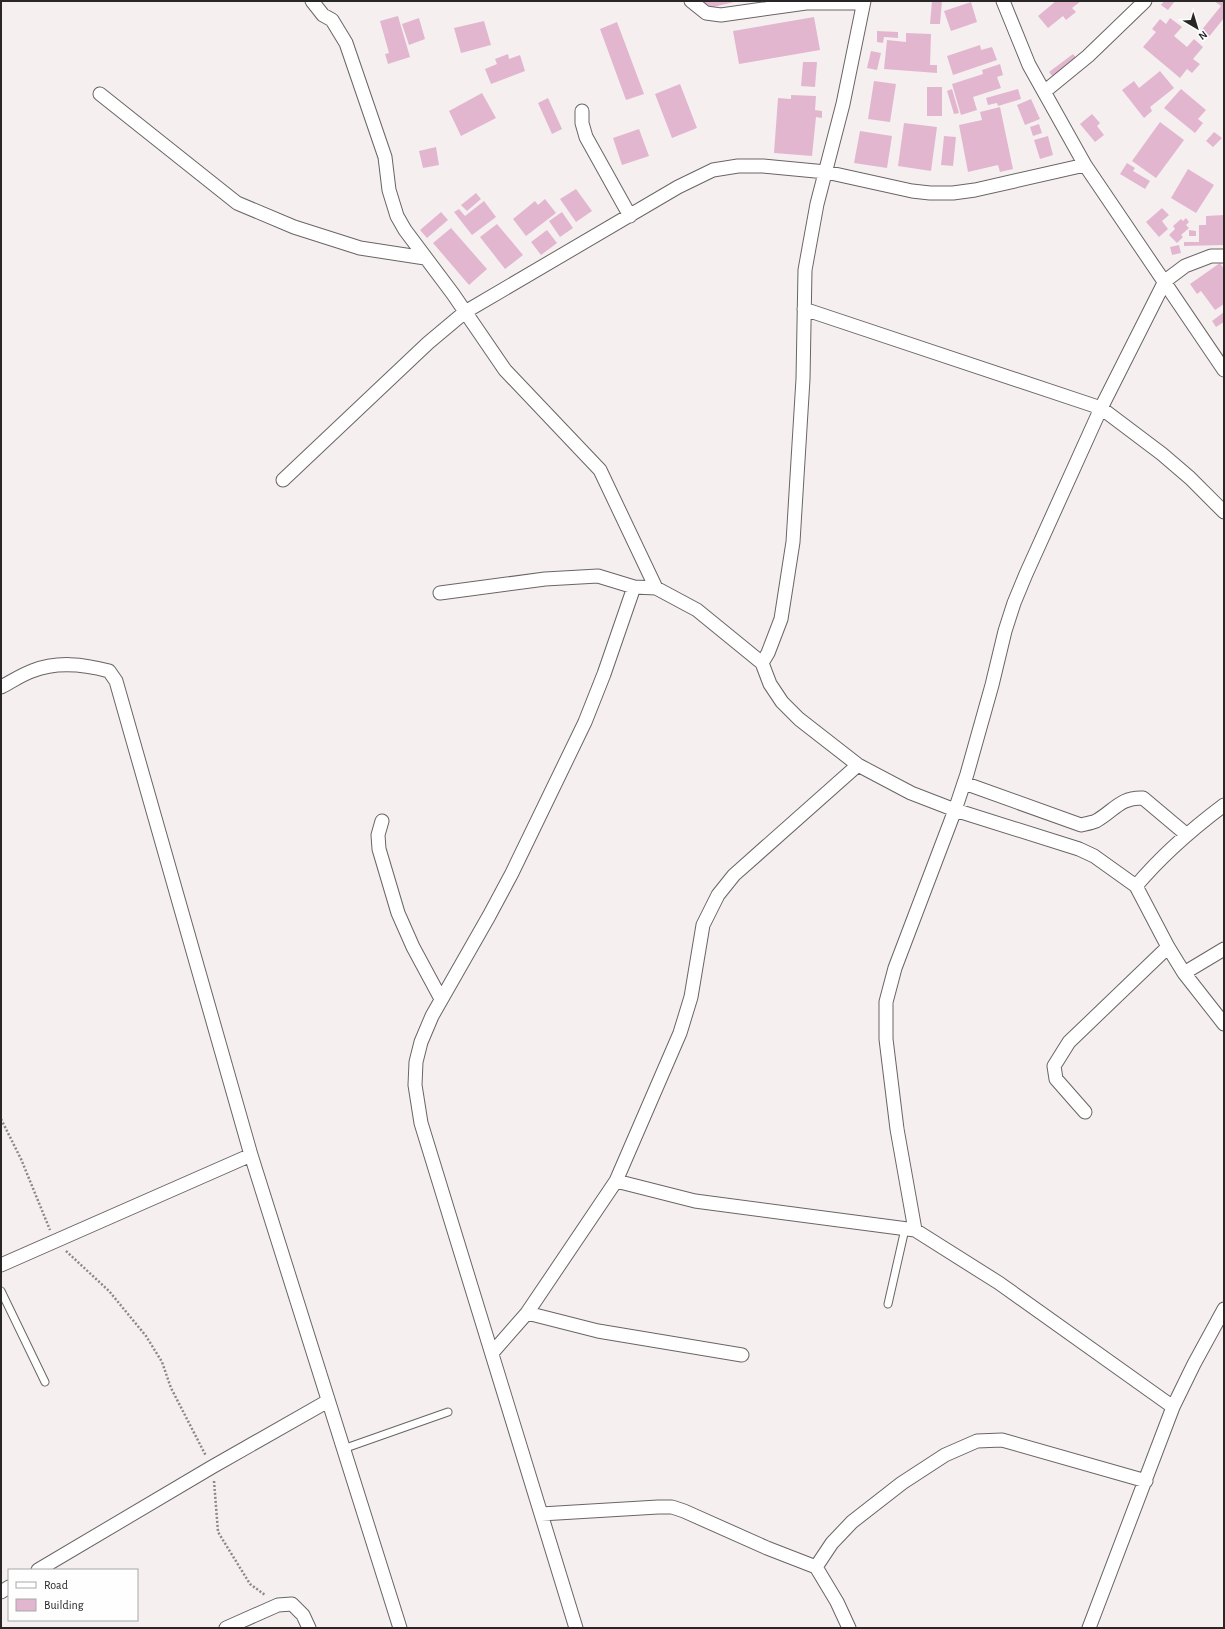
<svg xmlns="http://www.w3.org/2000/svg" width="1225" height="1629" font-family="'Alegreya Sans',sans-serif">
	<rect width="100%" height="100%" fill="#f5efef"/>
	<path fill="#e3b6d0" d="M699,1H734V2L701,10Z
		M932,1H942L940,24H930Z
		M1056,1H1081L1072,8L1076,12L1066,20L1063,16L1048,28L1038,16Z
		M1164,1H1175L1168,10L1161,5Z
		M1214,1H1224V18L1208,38L1200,32L1221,6Z
		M971,2L977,22L951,31L944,11Z
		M398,16L410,57L388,64L385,54L389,53L380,21Z
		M814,17L820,50L739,64L733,31Z
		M419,18L425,39L409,45L402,24Z
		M1170,18L1182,27L1174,36L1187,47L1194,39L1203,47L1193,59L1200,64L1192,73L1187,69L1180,78L1143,47L1156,32L1152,29L1160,19L1166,24Z
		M484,21L491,45L461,53L454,28Z
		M617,22L644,94L626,100L600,29Z
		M877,31L898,32V38L884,37L883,43L877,42Z
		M906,33L931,34L930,65H937V73L884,69L887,40L906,42Z
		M980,45L981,50L992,47L997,60L953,75L947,56Z
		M871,51L881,53L877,70L867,68Z
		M508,54L509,59L520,55L525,71L491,84L485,69L497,64L495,59Z
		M1073,54L1078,60L1054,78L1049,72Z
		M803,62H817L815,87L801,86Z
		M1000,64L1003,75L997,77L1001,88L973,97L977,110L961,115L952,84L983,74L982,70Z
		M1160,71L1174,88L1150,107L1152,111L1144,118L1122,90L1134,81L1139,88Z
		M874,81L896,84L890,122L868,119Z
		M680,84L697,128L672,138L655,94Z
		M927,87H942V116H927Z
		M952,89L959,113L954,114L947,91Z
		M1018,89L1021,99L998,106L997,103L988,105L986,98Z
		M1181,89L1206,110L1198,119L1203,123L1195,133L1164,108Z
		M482,93L496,118L461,136L449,111Z
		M791,95L816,96L815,110L822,111V118L816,117L812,156L774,153L778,98L791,99Z
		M548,98L562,129L552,134L538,103Z
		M1031,99L1040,119L1025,125L1017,105Z
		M1000,107L1013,169L1000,172L998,165L968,172L959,125L982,120L980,112Z
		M1092,114L1100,123L1097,126L1104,135L1095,142L1080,124Z
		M1160,122L1184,140L1156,178L1132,161Z
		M904,123L937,127L931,171L898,166Z
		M1039,124L1042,133L1033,136L1030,127Z
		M639,129L649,156L622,165L613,138Z
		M860,131L892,136L887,168L854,163Z
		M1214,132L1222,138L1213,147L1206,141Z
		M944,136L956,137L953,166L941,165Z
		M1048,136L1053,155L1040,159L1034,140Z
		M436,147L439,165L423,168L419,151Z
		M1127,163L1135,168L1133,171L1150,181L1145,189L1120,174Z
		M1188,169L1214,185L1196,213L1171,198Z
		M576,189L592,211L576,222L560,199Z
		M476,193L481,199L467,211L461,205Z
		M545,199L556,213L526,236L513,219L535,201L538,205Z
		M484,201L496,217L472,235L454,212L459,209L465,216Z
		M1162,208L1169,215L1162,221L1168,229L1159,237L1146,222Z
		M441,212L448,220L427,238L420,230Z
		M562,212L573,228L560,237L549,221Z
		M1224,215V245L1184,246V242H1199V225H1206V216Z
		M1186,218L1189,222L1186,225L1189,228L1181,235L1183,237L1177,243L1169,235L1175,229L1173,226L1181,219L1183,221Z
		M497,224L523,255L505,269L480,237Z
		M451,228L487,269L469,285L433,243Z
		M547,230L557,243L541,255L531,242Z
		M1189,230L1196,231V236H1189Z
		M1179,245L1181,253L1172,255L1170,247Z
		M1220,263L1224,269V304L1215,310L1201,291L1197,294L1190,284Z
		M1224,312V322L1216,327L1212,321Z"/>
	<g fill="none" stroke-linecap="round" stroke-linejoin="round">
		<g stroke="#6a6565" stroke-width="9">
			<path id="service" d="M1,1291L45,1382
				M888,1304L905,1229
				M343,1449L448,1412"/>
		</g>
		<g stroke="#6a6565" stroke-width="15">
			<path id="minor" d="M312,1L323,15L332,20L346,43L385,157L389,190L397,216L405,230L453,294L505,370L600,470L656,588
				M691,1L706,13L721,15L806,3H863
				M1003,1L1029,65L1085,165L1224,370
				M1044,92L1088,56L1145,1
				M100,94L237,203L294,227L360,248L425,258
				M582,111V123L586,137L630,216
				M804,309L1101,408L1162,454L1190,478L1224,512
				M283,480L428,343L465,312L678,187L713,170L738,166H763L826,172L912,191L930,193H953L975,190L1085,165
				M440,593L545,579L598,576L634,587L656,588L697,610L762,663L770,684L782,702L799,719L858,765L911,793L955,810L1079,849L1094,856L1136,886L1168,947L1184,973L1224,1024
				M762,663L768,653L781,619L793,542L803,379L805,270L817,204L843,104L864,1
				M1,687C11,682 21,675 32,671C57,661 83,664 109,671L116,681L251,1155L400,1628
				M964,783L1081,825C1085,824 1091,823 1096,821C1114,811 1120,797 1143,798L1187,835
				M382,821L378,835L379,849L398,913L413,947L441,999
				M1136,886C1162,855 1192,829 1224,805
				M1184,973L1224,949
				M1085,1112L1056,1079L1054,1066L1069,1042L1168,947
				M616,1181L695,1201L915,1230L999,1283L1173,1407
				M915,1230L897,1129L886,1039V1002L895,968L955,810L967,774L992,685L1005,631L1014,603L1026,574L1101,408L1165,281L1185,266L1211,256H1224
				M1,1265L251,1155
				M527,1313L598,1331L742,1355
				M492,1353L527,1313L616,1181L680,1033L691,997L703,925L718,895L734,875L858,765
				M541,1514L658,1507H672L684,1511L767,1548L816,1567L837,1602L849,1628
				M816,1567L832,1543L852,1522L902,1483L945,1455L977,1441L1002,1440L1146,1481
				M38,1570L212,1467L328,1401
				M1,1592L9,1587
				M226,1628L278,1605L292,1604L303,1615L309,1628
				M576,1628L421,1123L415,1085L416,1062L421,1042L432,1016L489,916L512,873L585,722L604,674L634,587
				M1089,1628L1173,1407L1194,1364L1224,1309"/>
		</g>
		<path stroke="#8c8888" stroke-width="2.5" stroke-dasharray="2 2" stroke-linecap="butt" d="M1,1119L21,1159L50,1230
			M66,1251L109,1291L146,1336L162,1362L171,1388L206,1456
			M214,1481L218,1532L250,1584L265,1595"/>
		<use href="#service" stroke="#fff" stroke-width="7"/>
		<use href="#minor" stroke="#fff" stroke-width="13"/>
	</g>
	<rect width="1225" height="1629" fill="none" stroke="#282626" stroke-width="4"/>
	<rect x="8" y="1569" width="130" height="52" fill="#fffefe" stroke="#a9a8a8"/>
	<rect x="16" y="1582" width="20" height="6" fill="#ffffff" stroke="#a9a8a8"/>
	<text x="44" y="1589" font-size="12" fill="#282626">Road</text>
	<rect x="16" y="1599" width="20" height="12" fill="#e3b6d0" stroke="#a9a8a8"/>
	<text x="44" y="1609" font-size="12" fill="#282626">Building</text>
	<g transform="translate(1197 28) rotate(142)" stroke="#fffefe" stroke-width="3" paint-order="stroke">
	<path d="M0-3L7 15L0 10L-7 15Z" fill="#282626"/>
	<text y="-6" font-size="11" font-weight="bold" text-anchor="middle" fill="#282626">N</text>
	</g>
</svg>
